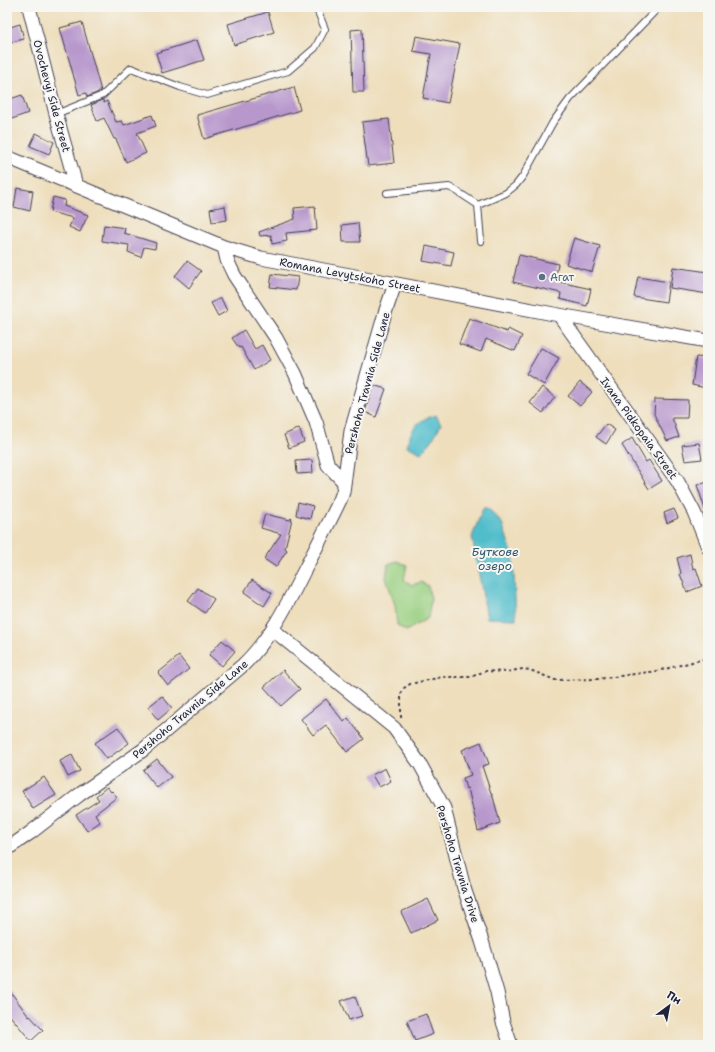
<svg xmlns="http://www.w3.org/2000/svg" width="715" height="1052" font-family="'Shantell Sans',sans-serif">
	<rect width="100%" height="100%" fill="#f6f6f2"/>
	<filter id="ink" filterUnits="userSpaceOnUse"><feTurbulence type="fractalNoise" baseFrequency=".025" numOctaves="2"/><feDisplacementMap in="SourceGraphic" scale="8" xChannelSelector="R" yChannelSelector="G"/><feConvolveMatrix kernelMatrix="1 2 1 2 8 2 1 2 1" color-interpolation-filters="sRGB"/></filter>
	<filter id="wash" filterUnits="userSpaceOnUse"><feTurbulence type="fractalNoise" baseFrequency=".012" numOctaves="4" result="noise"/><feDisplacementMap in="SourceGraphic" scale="16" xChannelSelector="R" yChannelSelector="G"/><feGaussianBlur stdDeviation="0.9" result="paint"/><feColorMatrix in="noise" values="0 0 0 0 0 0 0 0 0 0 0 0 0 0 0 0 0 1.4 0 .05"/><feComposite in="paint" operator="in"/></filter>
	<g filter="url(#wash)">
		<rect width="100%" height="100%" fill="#eedebc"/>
		<path fill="#99cf80" stroke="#5e785e" d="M397,561L407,565L404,580L412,585L421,582L428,586L431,599L428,618L406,631L397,625L395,605L386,578L388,564Z"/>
		<path fill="#51bdcb" stroke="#3a7083" d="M436,415L441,424L431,442L421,453L407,446C412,426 417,421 436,415Z
			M483,508H488L502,523L513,556L516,619L487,618L472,537Z"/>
		<g id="blocks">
			<path fill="#b797cc" d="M268,12L274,32L234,45L228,24Z
				M82,22L101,91L87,97L86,93L79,95L60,28Z
				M20,24L24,39L7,43V28Z
				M362,29L364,92H353L351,30Z
				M416,36L460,44L448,103L423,98L431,54L413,51Z
				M197,40L204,60L162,73L156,53Z
				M294,87L300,110L204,139L197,115Z
				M22,95L28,113L12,119L7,105V100Z
				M103,100L104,103L107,101L116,122L122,121L124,125L152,115L156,126L137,133L146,153L126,162L116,139H114L104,118L97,121L91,105Z
				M389,119L394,163L368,166L362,122Z
				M36,133L54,142L49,154L30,146Z
				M17,188L33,191L30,211L14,207Z
				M53,197L65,200L64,206L88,215L80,232L69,227L73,218L50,212Z
				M225,206L227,220L212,222L210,209Z
				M315,206L317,230L286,233L287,241L272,244L271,235L260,236L259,232L295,219L294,208Z
				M358,223L360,242H343L342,225Z
				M104,225L125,228L124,233L156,243L155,249L144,247L141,257L128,252L129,245L102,241Z
				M574,238L600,246L592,272L566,264Z
				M426,246L454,252L451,266L423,261Z
				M519,255L558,264L555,281L591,289L587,306L560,299L561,293L513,282Z
				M187,261L201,271L189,288L175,276Z
				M673,267L708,272V294L670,288Z
				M272,274L298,277L296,290L270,287Z
				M638,277L669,282L666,302L634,297Z
				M221,298L227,311L218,316L211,303Z
				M469,318L507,332L508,329L522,336L515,351L486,339L481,352L459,344Z
				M244,330L255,349L262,345L270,360L254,370L241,347L239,348L232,338Z
				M541,348L559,358L544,385L526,374Z
				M696,357L708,358V377L706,388L692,385Z
				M580,382L592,392L580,406L568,396Z
				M373,385L386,389L376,417L365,412Z
				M542,387L555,397L543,413L530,403Z
				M655,399L688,400L687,418H672L679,437L667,441L654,414Z
				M606,424L615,430L606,444L596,437Z
				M299,428L304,442L289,448L284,435Z
				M632,438L646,462L649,460L662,481L649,489L622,445Z
				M699,443L702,459L685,461L682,445Z
				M312,460L313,473L297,474L296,461Z
				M708,482V512H706L697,485Z
				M298,502L313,506L310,519L296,515Z
				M674,509L678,518L667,523L664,513Z
				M265,514L290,520L291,518L292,519L285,548L287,550L276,567L264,559L281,534L261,528Z
				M690,554L693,569L696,568L702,586L687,592L680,574L681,573L677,558Z
				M252,580L272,593L264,606L244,592Z
				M198,588L214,599L205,613L188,601Z
				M222,640L235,651L222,666L209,655Z
				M179,656L189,669L168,686L158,673Z
				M283,670L300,689L281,706L264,687Z
				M162,696L172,708L158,720L148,707Z
				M326,699L344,722L348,718L364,739L347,752L326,725L313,735L301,719Z
				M118,727L129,743L107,759L95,743Z
				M481,742L489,764L482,766L491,793H492L500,823L478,831L468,788L466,789L463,778L471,775L462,750Z
				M72,755L80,771L68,777L60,761Z
				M157,759L171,777L157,788L143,770Z
				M385,768L391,781L379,787L372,775Z
				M44,777L56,795L33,809L22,791Z
				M107,787L111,792L112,791L117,797L95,814L100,822L87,831L76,815L99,800L96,796Z
				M428,899L438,920L411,933L401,912Z
				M7,987L29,1017L30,1016L43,1030L31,1041L7,1012Z
				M355,996L362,1016L349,1020L341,1001Z
				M426,1014L433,1034L415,1041L407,1021Z"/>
		</g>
	</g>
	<g filter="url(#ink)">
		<use href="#blocks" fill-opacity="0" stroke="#413e4e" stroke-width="1"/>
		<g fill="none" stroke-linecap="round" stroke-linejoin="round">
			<g stroke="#413e4e" stroke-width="8">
				<path id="lane" d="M56,114L103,95L131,68L180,87L207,95L288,71L315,48L325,29L316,7
					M387,193L449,187L455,190L478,205
					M481,241L478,205L506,193L516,185L523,176L553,122L570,99L659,7"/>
			</g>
			<g stroke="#413e4e" stroke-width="15">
				<path id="street" d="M29,7L56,114L76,185
					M7,157L224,247L261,258L559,315L708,341
					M224,247L227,260L234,275L276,338L295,373L316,422L328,465L344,482
					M559,315L678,482L694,512L708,547
					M272,629L394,728L420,764L444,808L464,888L482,941L497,992L503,1022L511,1045
					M7,849L30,833L79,795L143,750L243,665C269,640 286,607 302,575C315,550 328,525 340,500L343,492L351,431L385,313L395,284"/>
			</g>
			<path stroke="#413e4e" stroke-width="2" stroke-dasharray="3 3" stroke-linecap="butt" d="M401,718V694L404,688L410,684L442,677H471L485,671L506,672L523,669L530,670L555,680L598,679L657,671L708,658"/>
			<use href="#lane" stroke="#fff" stroke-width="6"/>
			<use href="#street" stroke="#fff" stroke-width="13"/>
		</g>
	</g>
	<circle fill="#5c6f8a" stroke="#f6f6f2" stroke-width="1.5" cx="542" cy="277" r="4"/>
	<g text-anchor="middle" stroke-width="4" stroke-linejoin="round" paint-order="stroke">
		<g font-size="11" fill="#22223b" stroke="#f6f6f2">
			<text transform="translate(52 96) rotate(75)" y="4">Ovochevyi Side Street</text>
			<text transform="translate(350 275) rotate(11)" y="4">Romana Levytskoho Street</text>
			<text transform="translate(367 383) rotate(-75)" y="4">Pershoho Travnia Side Lane</text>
			<text transform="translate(639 428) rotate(54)" y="4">Ivana Pidkopaia Street</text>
			<text transform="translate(190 709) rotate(-40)" y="4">Pershoho Travnia Side Lane</text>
			<text transform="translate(458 864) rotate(73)" y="4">Pershoho Travnia Drive</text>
		</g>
		<g font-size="11" fill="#4e5e75" stroke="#f6f6f2" text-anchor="start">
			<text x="550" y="281">Агат</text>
		</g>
		<g font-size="12" font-style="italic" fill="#32586d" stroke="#f6f6f2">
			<text x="495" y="556">Буткове<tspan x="495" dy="14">озеро</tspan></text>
		</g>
	</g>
	<rect width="715" height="1052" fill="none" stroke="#f6f6f2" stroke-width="24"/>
	<g transform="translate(669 1006) rotate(32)" stroke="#f6f6f2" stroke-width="3" paint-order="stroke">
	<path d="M0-3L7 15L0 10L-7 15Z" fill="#22223b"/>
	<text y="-6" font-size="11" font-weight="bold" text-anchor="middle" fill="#22223b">Пн</text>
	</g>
</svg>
